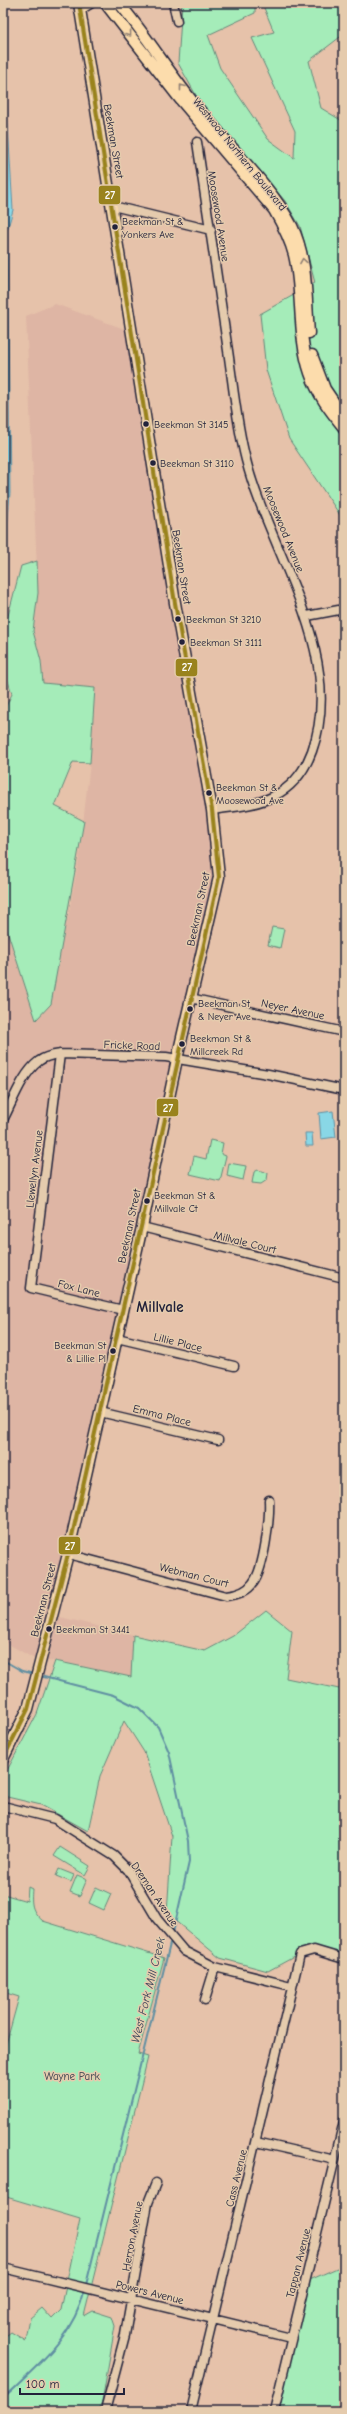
<svg xmlns="http://www.w3.org/2000/svg" width="347" height="2414" font-family="'Comic Neue',sans-serif">
	<rect width="100%" height="100%" fill="#e6c2aa"/>
	<filter id="ink" filterUnits="userSpaceOnUse"><feTurbulence type="fractalNoise" baseFrequency=".025" numOctaves="2"/><feDisplacementMap in="SourceGraphic" scale="8" xChannelSelector="R" yChannelSelector="G"/><feConvolveMatrix kernelMatrix="1 2 1 2 8 2 1 2 1" color-interpolation-filters="sRGB"/></filter>
	<g filter="url(#ink)">
		<path fill="#deb5a4" d="M55,304L133,332L219,866L52,1615L133,1635L131,1677L55,1661L40,1662L3,1641V925L6,927L36,1020L68,917L79,858L90,763L95,688L43,683L41,661L33,631L38,593L26,316Z"/>
		<path fill="#a5ecb9" stroke="#64877a" d="M182,3H255V13L208,35L220,68L268,139L294,158L295,131L252,38L274,32L262,3H344V34L309,61L321,108L344,122V521L289,439L266,370L260,314L315,283L300,226L285,201L197,97L178,63Z
			M37,561L38,593L33,631L41,661L43,683L95,688L90,763L73,762L55,806L84,821L51,1004L36,1020L6,927L3,925V712L12,694L3,665V635L21,566Z
			M272,927L284,929L280,948L268,945Z
			M210,1140L223,1143L221,1154L226,1156L220,1181L190,1174L194,1156L206,1159Z
			M229,1163L246,1166L243,1180L227,1176Z
			M258,1170L268,1173L267,1180L261,1184L252,1183L254,1172Z
			M266,1610L292,1631L286,1678L344,1690V1959L303,1952L268,1971L220,1958L167,1914L172,1836L144,1752L124,1721L100,1776L88,1831L41,1805L3,1796V1778L37,1714L55,1661L131,1677L133,1635L205,1651L233,1636Z
			M60,1847L90,1866L85,1875L54,1856Z
			M59,1869L74,1875L71,1882L56,1876Z
			M77,1875L87,1879L80,1896L70,1892Z
			M28,1887L32,1889C31,1904 31,1911 43,1921L164,1958L138,2054L148,2057L84,2316L93,2311L112,2317L115,2326L102,2402L97,2411H3V2338L11,2332L26,2341L30,2318L42,2308L52,2319L61,2310L80,2219L3,2196V2055L19,1997L3,1992V1894L27,1901Z
			M96,1887L111,1894L104,1910L89,1903Z
			M344,2265V2411H279L305,2282Z"/>
		<path fill="#89d7e6" stroke="#608fa2" d="M3,42L13,210L7,231L10,493L3,574Z
			M333,1111L336,1137L321,1139L319,1113Z
			M305,1133H312L313,1146H306Z"/>
		<g fill="none" stroke-linecap="round" stroke-linejoin="round">
			<path stroke="#608fa2" stroke-width="2" d="M3,1660L22,1671L34,1674
				M40,1676L113,1695L139,1708L158,1727L169,1752L188,1841L189,1862L173,1933
				M86,2285L171,1940
				M3,2398C38,2365 73,2338 85,2289"/>
			<g stroke="#22223b" stroke-width="11">
				<path id="minor" d="M173,3L177,21
					M197,142C207,209 217,277 227,344C233,382 236,422 246,460C269,551 347,655 312,751C305,770 292,787 274,796C255,806 232,807 212,810
					M113,206L211,230
					M307,616L344,609
					M190,998L344,1032
					M60,1054L31,1288L123,1310
					M3,1120C13,1101 22,1074 39,1061C45,1056 53,1055 60,1054L166,1057L268,1074L344,1090
					M142,1227L344,1278
					M117,1338L234,1366
					M100,1412L218,1440
					M68,1554L226,1596C237,1595 247,1592 253,1583C264,1569 270,1519 269,1500
					M3,1806L55,1819L114,1856L128,1870L157,1919L184,1951L215,1967L291,1986
					M205,2000L215,1967
					M256,2142L335,2160
					M3,2268L291,2338
					M105,2411L125,2335L148,2203L156,2183
					M191,2411L300,1954L314,1950L344,1959
					M274,2411L344,2121"/>
			</g>
			<g stroke="#22223b" stroke-width="13">
				<path id="major" d="M105,3L179,98L274,210C282,224 290,239 294,255C303,293 297,335 310,373C317,394 330,411 344,428
					M119,3C147,36 170,74 197,107C226,143 272,187 292,226C308,259 306,298 309,333
					M80,9L90,3
					M312,355L325,389L344,417
					M3,1759L28,1709L68,1554L142,1227L177,1059L219,877L212,810L175,603L79,3"/>
			</g>
			<use href="#minor" stroke="#e5cbad" stroke-width="8"/>
			<use href="#major" stroke="#fcdcac" stroke-width="10"/>
			<g stroke="#e5cbad" stroke-width="7">
				<path id="bus-1" d="M3,1759L28,1709L68,1554L219,877L212,810L175,603L79,3"/>
			</g>
			<use href="#bus-1" stroke="#99831d" stroke-width="4"/>
		</g>
		<defs><path id="oneway-chevron" d="M-2-3.5L2.5 0L-2 3.5" fill="none" stroke-width="1.6" stroke-linecap="round" stroke-linejoin="round"/></defs>
		<g stroke="#8f7f74">
			<use href="#oneway-chevron" transform="translate(129 34) rotate(53)"/>
			<use href="#oneway-chevron" transform="translate(182 87) rotate(-128)"/>
			<use href="#oneway-chevron" transform="translate(303 261) rotate(-99)"/>
		</g>
	</g>
	<g fill="#22223b" stroke="#e5cbad" stroke-width="1.5">
		<circle cx="115" cy="227" r="3.5"/>
		<circle cx="146" cy="424" r="3.5"/>
		<circle cx="153" cy="463" r="3.5"/>
		<circle cx="178" cy="619" r="3.5"/>
		<circle cx="182" cy="642" r="3.5"/>
		<circle cx="209" cy="793" r="3.5"/>
		<circle cx="190" cy="1009" r="3.5"/>
		<circle cx="182" cy="1044" r="3.5"/>
		<circle cx="147" cy="1201" r="3.5"/>
		<circle cx="113" cy="1351" r="3.5"/>
		<circle cx="49" cy="1629" r="3.5"/>
	</g>
	<g text-anchor="middle" stroke-width="3" stroke-linejoin="round" paint-order="stroke">
		<g font-size="10" fill="#22223b" stroke="#e5cbad" text-anchor="start">
			<text x="122" y="225">Beekman St &amp;<tspan x="122" dy="13">Yonkers Ave</tspan></text>
			<text x="154" y="428">Beekman St 3145</text>
			<text x="160" y="467">Beekman St 3110</text>
			<text x="186" y="623">Beekman St 3210</text>
			<text x="190" y="646">Beekman St 3111</text>
			<text x="216" y="791">Beekman St &amp;<tspan x="216" dy="13">Moosewood Ave</tspan></text>
			<text x="198" y="1007">Beekman St<tspan x="198" dy="13">&amp; Neyer Ave</tspan></text>
			<text x="190" y="1042">Beekman St &amp;<tspan x="190" dy="13">Millcreek Rd</tspan></text>
			<text x="154" y="1199">Beekman St &amp;<tspan x="154" dy="13">Millvale Ct</tspan></text>
			<text x="106" y="1349" text-anchor="end">Beekman St<tspan x="106" dy="13">&amp; Lillie Pl</tspan></text>
			<text x="56" y="1633">Beekman St 3441</text>
		</g>
		<g font-size="11" fill="#22223b" stroke="#e5cbad">
			<text transform="translate(114 141) rotate(80)" y="4">Beekman Street</text>
			<text transform="translate(240 154) rotate(51)" y="4">Westwood Northern Boulevard</text>
			<text transform="translate(219 216) rotate(81)" y="4">Moosewood Avenue</text>
			<text transform="translate(284 529) rotate(68)" y="4">Moosewood Avenue</text>
			<text transform="translate(182 567) rotate(81)" y="4">Beekman Street</text>
			<text transform="translate(198 909) rotate(-78)" y="4">Beekman Street</text>
			<text transform="translate(293 1009) rotate(12)" y="4">Neyer Avenue</text>
			<text transform="translate(132 1045) rotate(2)" y="4">Fricke Road</text>
			<text transform="translate(34 1169) rotate(-83)" y="4">Llewellyn Avenue</text>
			<text transform="translate(129 1226) rotate(-78)" y="4">Beekman Street</text>
			<text transform="translate(245 1242) rotate(14)" y="4">Millvale Court</text>
			<text transform="translate(79 1288) rotate(14)" y="4">Fox Lane</text>
			<text transform="translate(178 1342) rotate(14)" y="4">Lillie Place</text>
			<text transform="translate(162 1415) rotate(14)" y="4">Emma Place</text>
			<text transform="translate(194 1575) rotate(14)" y="4">Webman Court</text>
			<text transform="translate(43 1600) rotate(-76)" y="4">Beekman Street</text>
			<text transform="translate(155 1894) rotate(56)" y="4">Dreman Avenue</text>
			<text transform="translate(236 2178) rotate(-76)" y="4">Cass Avenue</text>
			<text transform="translate(132 2236) rotate(-79)" y="4">Herron Avenue</text>
			<text transform="translate(298 2263) rotate(-76)" y="4">Tappan Avenue</text>
			<text transform="translate(150 2292) rotate(14)" y="4">Powers Avenue</text>
		</g>
		<g font-size="11" fill="#36404e" stroke="#e5cbad">
			<text x="72" y="2080">Wayne Park</text>
		</g>
		<g font-size="12" font-style="italic" fill="#313d55" stroke="#e5cbad">
			<text transform="translate(148 1990) rotate(-76)" y="4">West Fork Mill Creek</text>
		</g>
		<g font-size="15" font-weight="bold" fill="#22223b" stroke="#e5cbad">
			<text x="160" y="1312">Millvale</text>
		</g>
	</g>
	<g stroke="#e5cbad" stroke-width="1.5">
		<rect x="98" y="185" width="23" height="20" rx="4" fill="#99831d"/>
		<rect x="175" y="658" width="23" height="19" rx="4" fill="#99831d"/>
		<rect x="156" y="1098" width="23" height="19" rx="4" fill="#99831d"/>
		<rect x="58" y="1536" width="23" height="19" rx="4" fill="#99831d"/>
	</g>
	<g font-size="11" text-anchor="middle" font-weight="bold" fill="#fff">
		<text x="110" y="199">27</text>
		<text x="187" y="671">27</text>
		<text x="168" y="1112">27</text>
		<text x="70" y="1550">27</text>
	</g>
	<rect width="347" height="2414" fill="none" stroke="#e5cbad" stroke-width="16"/>
	<rect x="8" y="8" width="331" height="2398" fill="none" stroke="#22223b" stroke-width="1.5" filter="url(#ink)"/>
	<path d="M20 2388v6h104v-6" fill="none" stroke="#22223b" stroke-width="2"/>
	<text x="26" y="2388" font-size="12" fill="#22223b" stroke="#e5cbad" stroke-width="3" paint-order="stroke">100 m</text>
</svg>
